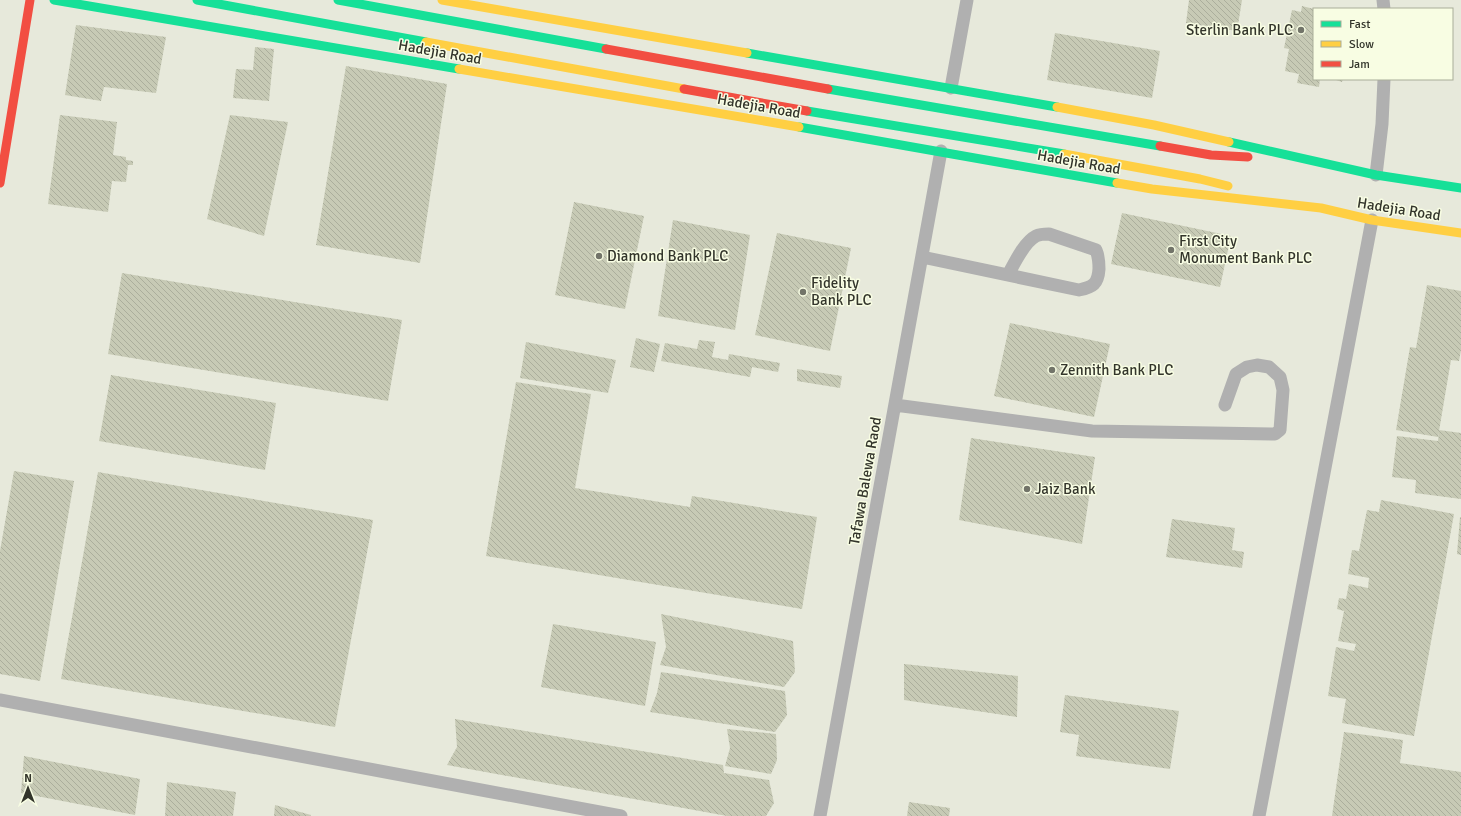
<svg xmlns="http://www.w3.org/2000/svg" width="1461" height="816" font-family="Signika,sans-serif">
	<defs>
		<pattern id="building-back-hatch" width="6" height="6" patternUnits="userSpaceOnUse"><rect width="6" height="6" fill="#c7cab5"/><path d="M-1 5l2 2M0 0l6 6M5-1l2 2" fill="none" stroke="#abae9c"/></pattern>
	</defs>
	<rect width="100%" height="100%" fill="#e7e9db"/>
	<path fill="url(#building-back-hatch)" d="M1189,0H1242L1237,31L1186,23Z
		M1302,6L1314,9V79H1320L1319,87L1297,83L1299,74L1285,71L1289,49L1284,48L1292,10L1301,12Z
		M76,25L166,37L156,93L104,87L101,101L65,95Z
		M1055,33L1160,51L1152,98L1047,80Z
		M255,47L274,49L269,101L233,98L236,69L253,70Z
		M346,66L447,84L420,263L316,245Z
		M1333,79H1343L1342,82Z
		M60,115L117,122L113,155L126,157V160L133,161V165H128L126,182L112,181L108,212L48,204Z
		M230,115L288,122L264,236L207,219Z
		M574,202L644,216L625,309L555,295Z
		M1122,213L1231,236L1220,287L1111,264Z
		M673,220L750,235L735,330L658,316Z
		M777,233L851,248L830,351L755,335Z
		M122,273L402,320L388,401L108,354Z
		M1427,285L1461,291V350L1459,361L1451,360L1438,437L1396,430L1410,347L1416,348Z
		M1010,323L1110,344L1094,417L994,396Z
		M636,338L660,344L654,372L630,367Z
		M699,340L715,342L712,357L728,360L729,354L780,363L778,372L752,367L750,377L661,361L665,343L697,349Z
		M526,342L616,360L608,393L520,378Z
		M797,369L842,376L840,388L797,381Z
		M111,375L276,403L265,470L99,441Z
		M516,382L591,394L575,488L690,507L692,496L817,517L802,609L486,556Z
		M1439,430L1461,433V499L1415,493L1416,480L1392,477L1397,436L1438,441Z
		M971,438L1095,457L1082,544L959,520Z
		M14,471L74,481L40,681L0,674V551Z
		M98,472L373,520L335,727L61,679Z
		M1381,500L1454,514L1414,736L1342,723L1346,699L1328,696L1336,647L1354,651L1356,644L1338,641L1344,611L1337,609L1339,598L1346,599L1349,584L1368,588L1369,578L1348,574L1352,550L1359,551L1367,510L1379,512Z
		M1460,517H1461V555L1457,554Z
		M1172,519L1235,528L1232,550L1244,552L1242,568L1166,557Z
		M661,614L793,641L795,672L784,687L660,665L666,647Z
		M553,624L656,642L645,706L541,687Z
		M904,664L1018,676L1017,717L904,700Z
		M661,672L785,691L787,715L775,732L650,712L657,693Z
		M1065,695L1179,711L1170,769L1076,756L1079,735L1060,732Z
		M455,719L723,765L724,773L769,780L774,803L766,816H727L447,765L457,747Z
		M727,729L776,734L777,760L771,774L725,766L730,748Z
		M1344,732L1403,740L1400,763L1461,772V816H1332Z
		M24,756L140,779L135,815L21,793Z
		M167,782L236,792L233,816H165Z
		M909,802L950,808L949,816H907Z
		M275,805L311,815V816H274Z"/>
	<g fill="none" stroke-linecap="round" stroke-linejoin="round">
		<path stroke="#b0b0b0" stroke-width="13" d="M1383,0L1384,9
			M951,88L967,0
			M1376,175L1382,124L1384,79
			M922,257L1079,290C1093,287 1098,284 1099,269C1099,262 1099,257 1096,250L1049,234C1044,234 1040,234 1036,236C1024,242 1014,264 1008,275
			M895,405L1092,431L1275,434L1280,430L1283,390L1280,377L1269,367L1257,365L1247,367L1236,374L1225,405
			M0,700L621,816
			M820,816L941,151
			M1259,816L1372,220"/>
		<path stroke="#16e098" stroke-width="9" d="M54,0L459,69
			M197,0L426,42
			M338,0L606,49
			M747,53L1057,107
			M828,89L1160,146
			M807,111L1064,154
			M799,127L1117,183
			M1229,142L1376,175L1461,188"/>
		<path stroke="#ffcf43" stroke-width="9" d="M442,0L747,53
			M426,42L684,89
			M459,69L799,127
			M1057,107L1154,125L1229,142
			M1064,154L1200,179L1228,186
			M1117,183L1152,189L1321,208L1372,220L1461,233"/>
		<path stroke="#f24e42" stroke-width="9" d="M606,49L828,89
			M684,89L807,111
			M1160,146L1211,155L1248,157
			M0,183L30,0"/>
	</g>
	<g fill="#727469" stroke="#f8fde3" stroke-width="1.5">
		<circle cx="1301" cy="30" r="4"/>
		<circle cx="1171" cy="250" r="4"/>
		<circle cx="599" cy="256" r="4"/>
		<circle cx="803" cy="292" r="4"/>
		<circle cx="1052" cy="370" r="4"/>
		<circle cx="1027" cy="489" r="4"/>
	</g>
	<g text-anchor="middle" stroke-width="3" stroke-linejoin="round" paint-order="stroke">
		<g font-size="15" fill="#33352b" stroke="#f8fde3" text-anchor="start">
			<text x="1293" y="35" text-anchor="end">Sterlin Bank PLC</text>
			<text x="1179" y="246">First City<tspan x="1179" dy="17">Monument Bank PLC</tspan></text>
			<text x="607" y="261">Diamond Bank PLC</text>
			<text x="811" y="288">Fidelity<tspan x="811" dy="17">Bank PLC</tspan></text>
			<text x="1060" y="375">Zennith Bank PLC</text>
			<text x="1035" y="494">Jaiz Bank</text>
		</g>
		<g font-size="15" fill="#33352b" stroke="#f8fde3">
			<text transform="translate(440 52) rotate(10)" y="5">Hadejia Road</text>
			<text transform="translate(759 106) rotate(10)" y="5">Hadejia Road</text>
			<text transform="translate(1079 162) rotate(10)" y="5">Hadejia Road</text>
			<text transform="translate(1399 209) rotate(9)" y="5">Hadejia Road</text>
			<text transform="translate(865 481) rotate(-80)" y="5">Tafawa Balewa Raod</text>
		</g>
	</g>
	<rect x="1313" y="8" width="140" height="72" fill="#f8fde3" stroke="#a9ad99"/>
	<rect x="1321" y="21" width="20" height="6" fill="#16e098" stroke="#a9ad99"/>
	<text x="1349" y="28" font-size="12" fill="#33352b">Fast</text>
	<rect x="1321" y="41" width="20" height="6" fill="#ffcf43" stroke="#a9ad99"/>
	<text x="1349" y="48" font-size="12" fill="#33352b">Slow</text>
	<rect x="1321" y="61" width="20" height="6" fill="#f24e42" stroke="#a9ad99"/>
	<text x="1349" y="68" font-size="12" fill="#33352b">Jam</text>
	<g transform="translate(28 788)" stroke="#f8fde3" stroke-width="3" paint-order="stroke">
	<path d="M0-3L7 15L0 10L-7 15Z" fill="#33352b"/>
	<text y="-6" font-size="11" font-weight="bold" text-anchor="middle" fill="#33352b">N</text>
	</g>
</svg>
